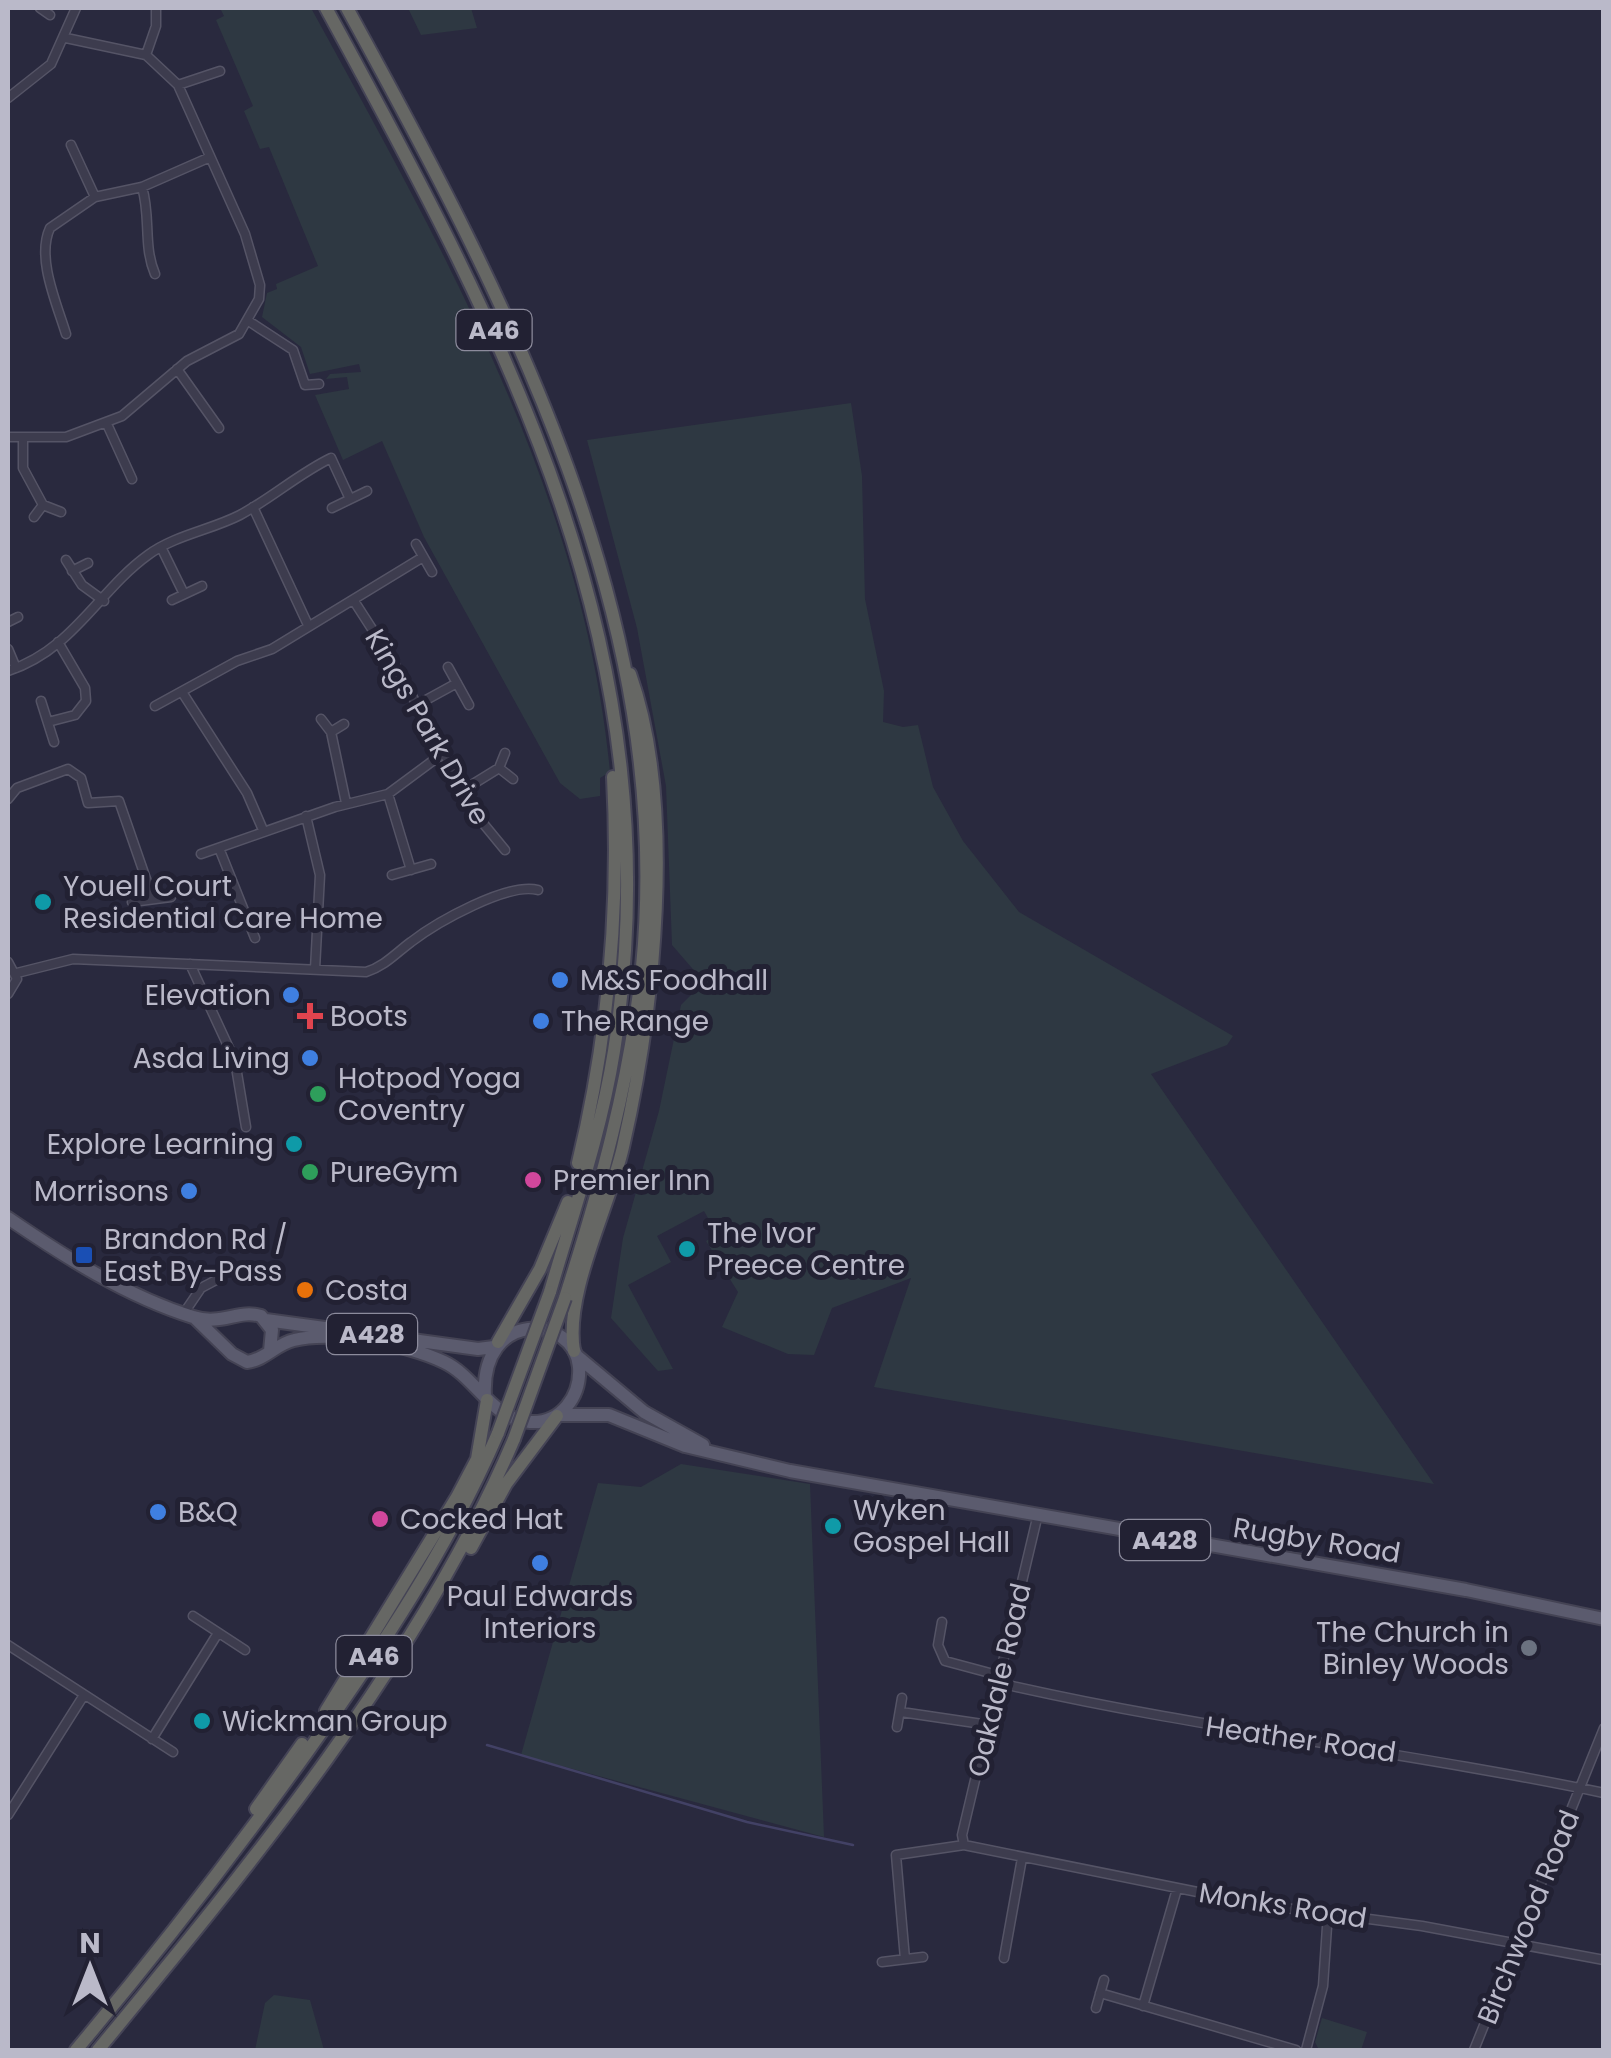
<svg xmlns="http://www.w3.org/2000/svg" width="1611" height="2058" font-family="Poppins,sans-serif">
	<rect width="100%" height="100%" fill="#29293e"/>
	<path fill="#2e3842" d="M220,8H311C442,247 584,495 610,772L600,778V796L580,799L560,783L424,537L382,441L343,460L315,395L349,389L347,377L326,379L330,374L361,372L359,364L310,374L301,347L262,317L267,293L277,289L276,284L318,266L269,147L260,149L244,111L253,106L216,20L224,16Z
		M408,8H471L477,28L421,35Z
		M851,403L862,476L865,599L884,691L883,722L903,727L918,725L933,787L963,841L1019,912L1233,1036L1227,1045L1151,1074L1434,1484L874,1387L911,1278L832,1308L814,1355L788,1354L722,1327L738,1292L706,1241L717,1234L704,1211L657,1236L671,1262L628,1285L673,1369L658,1371L611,1318L623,1238L659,1111L681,1005L704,982L672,945L666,786L637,628L587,440Z
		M681,1464L810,1484L824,1837L521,1755L598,1483L641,1487Z
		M274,1995L310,2000L324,2050H255L265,2003Z
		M1322,2018L1367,2032L1361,2050H1319L1315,2042Z"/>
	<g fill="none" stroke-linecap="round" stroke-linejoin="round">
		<path stroke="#424165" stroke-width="2.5" d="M487,1745L747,1822L853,1845"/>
		<g stroke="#555466" stroke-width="11">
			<path id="minor" d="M40,8L50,15
				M146,55L156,26V8
				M178,85L220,71
				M8,98L51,64L76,8
				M71,145L95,197
				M142,187C151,217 143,246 155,274
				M250,322L293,350L305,385L319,384
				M66,334C57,304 36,258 50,228L95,197L142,187L208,158
				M177,369L219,428
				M107,424L132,479
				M8,437H66L122,416L187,361L239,334L259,299L260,285L245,234L178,85L146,55L66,38
				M23,438V468L43,505
				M253,507L308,625
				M332,508L367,491
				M34,517L43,505L61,512
				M416,544L432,572
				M161,547L184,594
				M66,560L82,585L104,601
				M72,571L88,563
				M172,600L202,586
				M354,601L392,660L482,822L505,850
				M8,622L18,617
				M8,649L16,668
				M448,667L469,705
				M8,671C74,649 98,591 148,555C175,535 211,530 240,515C272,498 298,474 331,458L350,499
				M182,692L247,793L263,830
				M41,701L54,742
				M155,706L237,661L272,649L423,557
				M415,706L457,683
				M321,719L331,732L346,803
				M48,722L75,715L86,701L85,688L58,642
				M331,732L344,724
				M505,753L499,768L513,779
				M465,789L499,768
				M388,794L411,870
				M8,799L17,788L68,769L81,778L88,803L119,801L153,899
				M306,816L320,875L315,969
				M219,848L255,938
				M201,854L335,807L388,794L442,754
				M392,875L431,864
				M132,902L171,897
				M251,925L268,919
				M8,962L17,979L8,994
				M190,964L235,1061L246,1127
				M17,973L73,959L366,972C385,966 396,953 411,942C437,922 508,882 538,890
				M184,1313L201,1288L218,1279
				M193,1616L245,1650
				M942,1622L938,1645L945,1661L1001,1676
				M8,1645L173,1752
				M999,1683C1199,1729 1403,1751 1604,1793
				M901,1712L989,1725
				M897,1727L902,1698
				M152,1739L218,1633
				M8,1815L84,1695
				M964,1845L1262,1905L1422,1926L1604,1960
				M964,1845L962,1835L1038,1514
				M1004,1958L1022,1858
				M905,1959L896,1855L964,1845
				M882,1962L923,1957
				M1100,1993L1296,2050
				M1143,2006L1177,1889
				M1096,2008L1104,1980
				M1306,2050L1323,1986L1328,1912
				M1474,2050L1604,1728"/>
		</g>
		<g stroke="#444354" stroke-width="16">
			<path id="primary" d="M8,1218C65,1257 126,1296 193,1317C222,1326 238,1309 261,1316L272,1330L270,1351
				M194,1317L232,1354L247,1362C265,1360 276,1344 294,1340C333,1330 408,1345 444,1362C476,1377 492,1420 530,1422C561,1424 581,1396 579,1367C574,1314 480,1309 485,1396
				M266,1320L478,1349L494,1347
				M577,1356L644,1412L703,1445
				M559,1415H609L685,1446L790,1471L1466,1590L1604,1619"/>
		</g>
		<g stroke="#454456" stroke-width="16">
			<path id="trunk" d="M326,8C508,341 676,656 614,1051C601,1133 573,1213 550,1292
				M347,8C508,301 676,621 642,967C630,1081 600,1189 565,1298
				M578,1163C609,1034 620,909 613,777
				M498,1342L540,1269L568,1202
				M574,1351C564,1292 609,1209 623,1147C654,1012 677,806 630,674
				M471,1548L506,1484L557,1416
				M326,1711L457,1497L477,1459L487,1400
				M256,1809L302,1744
				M76,2050C157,1954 234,1854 308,1751C380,1650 449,1547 498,1433
				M98,2050C249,1867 421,1658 514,1439"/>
		</g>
		<use href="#minor" stroke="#3d3c4e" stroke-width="8"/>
		<use href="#primary" stroke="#5b5b6e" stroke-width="12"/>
		<use href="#trunk" stroke="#666764" stroke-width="12"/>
		<g stroke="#454456" stroke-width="16" stroke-linecap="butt">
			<path id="trunk-bridge" d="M498,1433L550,1292
				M514,1439L565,1298"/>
		</g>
		<use href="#trunk-bridge" stroke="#666764" stroke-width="12"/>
	</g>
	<g fill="#0f9aa8" stroke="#222133" stroke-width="4">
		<circle cx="43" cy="902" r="10"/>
		<circle cx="294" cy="1144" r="10"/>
		<circle cx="687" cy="1249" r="10"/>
		<circle cx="833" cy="1526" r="10"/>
		<circle cx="202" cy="1721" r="10"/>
	</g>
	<g fill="#3f7fe0" stroke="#222133" stroke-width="4">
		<circle cx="560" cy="980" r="10"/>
		<circle cx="291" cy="995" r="10"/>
		<circle cx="541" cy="1021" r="10"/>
		<circle cx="310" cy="1058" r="10"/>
		<circle cx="189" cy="1191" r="10"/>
		<circle cx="158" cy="1512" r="10"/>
		<circle cx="540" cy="1563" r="10"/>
	</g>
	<path fill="#e0444e" stroke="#222133" stroke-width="4" d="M305 1001h10v10h10v10h-10v10h-10v-10h-10v-10h10z"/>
	<g fill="#2e9e5b" stroke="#222133" stroke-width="4">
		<circle cx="318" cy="1094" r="10"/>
		<circle cx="310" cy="1172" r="10"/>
	</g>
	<g fill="#d1479c" stroke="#222133" stroke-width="4">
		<circle cx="533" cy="1180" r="10"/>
		<circle cx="380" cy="1519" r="10"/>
	</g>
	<rect fill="#1a4fb4" stroke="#222133" stroke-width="4" x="74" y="1245" width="20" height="20" rx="5"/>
	<circle fill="#e8710a" stroke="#222133" stroke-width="4" cx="305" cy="1290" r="10"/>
	<circle fill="#6b7280" stroke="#222133" stroke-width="4" cx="1529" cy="1648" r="10"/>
	<g text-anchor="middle" stroke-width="10" stroke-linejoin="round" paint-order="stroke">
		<g fill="#222133" stroke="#8c8b9c" stroke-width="2.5">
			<rect x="456.5" y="310" width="75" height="40" rx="8"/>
			<rect x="327" y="1314" width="90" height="40" rx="8"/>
			<rect x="1120" y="1520" width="90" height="40" rx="8"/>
			<rect x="336.5" y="1636" width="75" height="40" rx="8"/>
		</g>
		<g font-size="25" font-weight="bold" fill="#bab9c9">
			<text x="494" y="339">A46</text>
			<text x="372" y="1343">A428</text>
			<text x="1165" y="1549">A428</text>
			<text x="374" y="1665">A46</text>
		</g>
		<g font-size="28" fill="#bab9c9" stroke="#222133">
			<text transform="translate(428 727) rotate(60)" y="10">Kings Park Drive</text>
			<text transform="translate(1317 1540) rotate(9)" y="10">Rugby Road</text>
			<text transform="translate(999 1680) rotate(-77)" y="10">Oakdale Road</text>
			<text transform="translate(1301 1739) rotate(8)" y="10">Heather Road</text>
			<text transform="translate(1283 1905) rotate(9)" y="10">Monks Road</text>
			<text transform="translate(1528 1917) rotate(-68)" y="10">Birchwood Road</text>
		</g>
		<g font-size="28" fill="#bab9c9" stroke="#222133" text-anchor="start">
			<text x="63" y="896">Youell Court<tspan x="63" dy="32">Residential Care Home</tspan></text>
			<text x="580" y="990">M&amp;S Foodhall</text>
			<text x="271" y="1005" text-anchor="end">Elevation</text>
			<text x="330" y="1026">Boots</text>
			<text x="561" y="1031">The Range</text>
			<text x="290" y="1068" text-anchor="end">Asda Living</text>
			<text x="338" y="1088">Hotpod Yoga<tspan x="338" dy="32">Coventry</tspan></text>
			<text x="274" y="1154" text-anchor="end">Explore Learning</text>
			<text x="330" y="1182">PureGym</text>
			<text x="553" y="1190">Premier Inn</text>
			<text x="169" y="1201" text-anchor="end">Morrisons</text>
			<text x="707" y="1243">The Ivor<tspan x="707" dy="32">Preece Centre</tspan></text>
			<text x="104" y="1249">Brandon Rd /<tspan x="104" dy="32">East By-Pass</tspan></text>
			<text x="325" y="1300">Costa</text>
			<text x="853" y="1520">Wyken<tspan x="853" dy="32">Gospel Hall</tspan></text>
			<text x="178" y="1522">B&amp;Q</text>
			<text x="400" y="1529">Cocked Hat</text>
			<text x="540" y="1606" text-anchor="middle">Paul Edwards<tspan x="540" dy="32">Interiors</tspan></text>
			<text x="1509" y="1642" text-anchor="end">The Church in<tspan x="1509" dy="32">Binley Woods</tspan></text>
			<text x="222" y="1731">Wickman Group</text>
		</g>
	</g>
	<rect width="1611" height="2058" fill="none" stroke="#bab9c9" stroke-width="20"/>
	<g transform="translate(90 1968)" stroke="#222133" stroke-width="8" paint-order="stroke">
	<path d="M0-8L18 38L0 25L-18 38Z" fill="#bab9c9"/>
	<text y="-15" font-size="28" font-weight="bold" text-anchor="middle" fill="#bab9c9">N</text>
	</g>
</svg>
